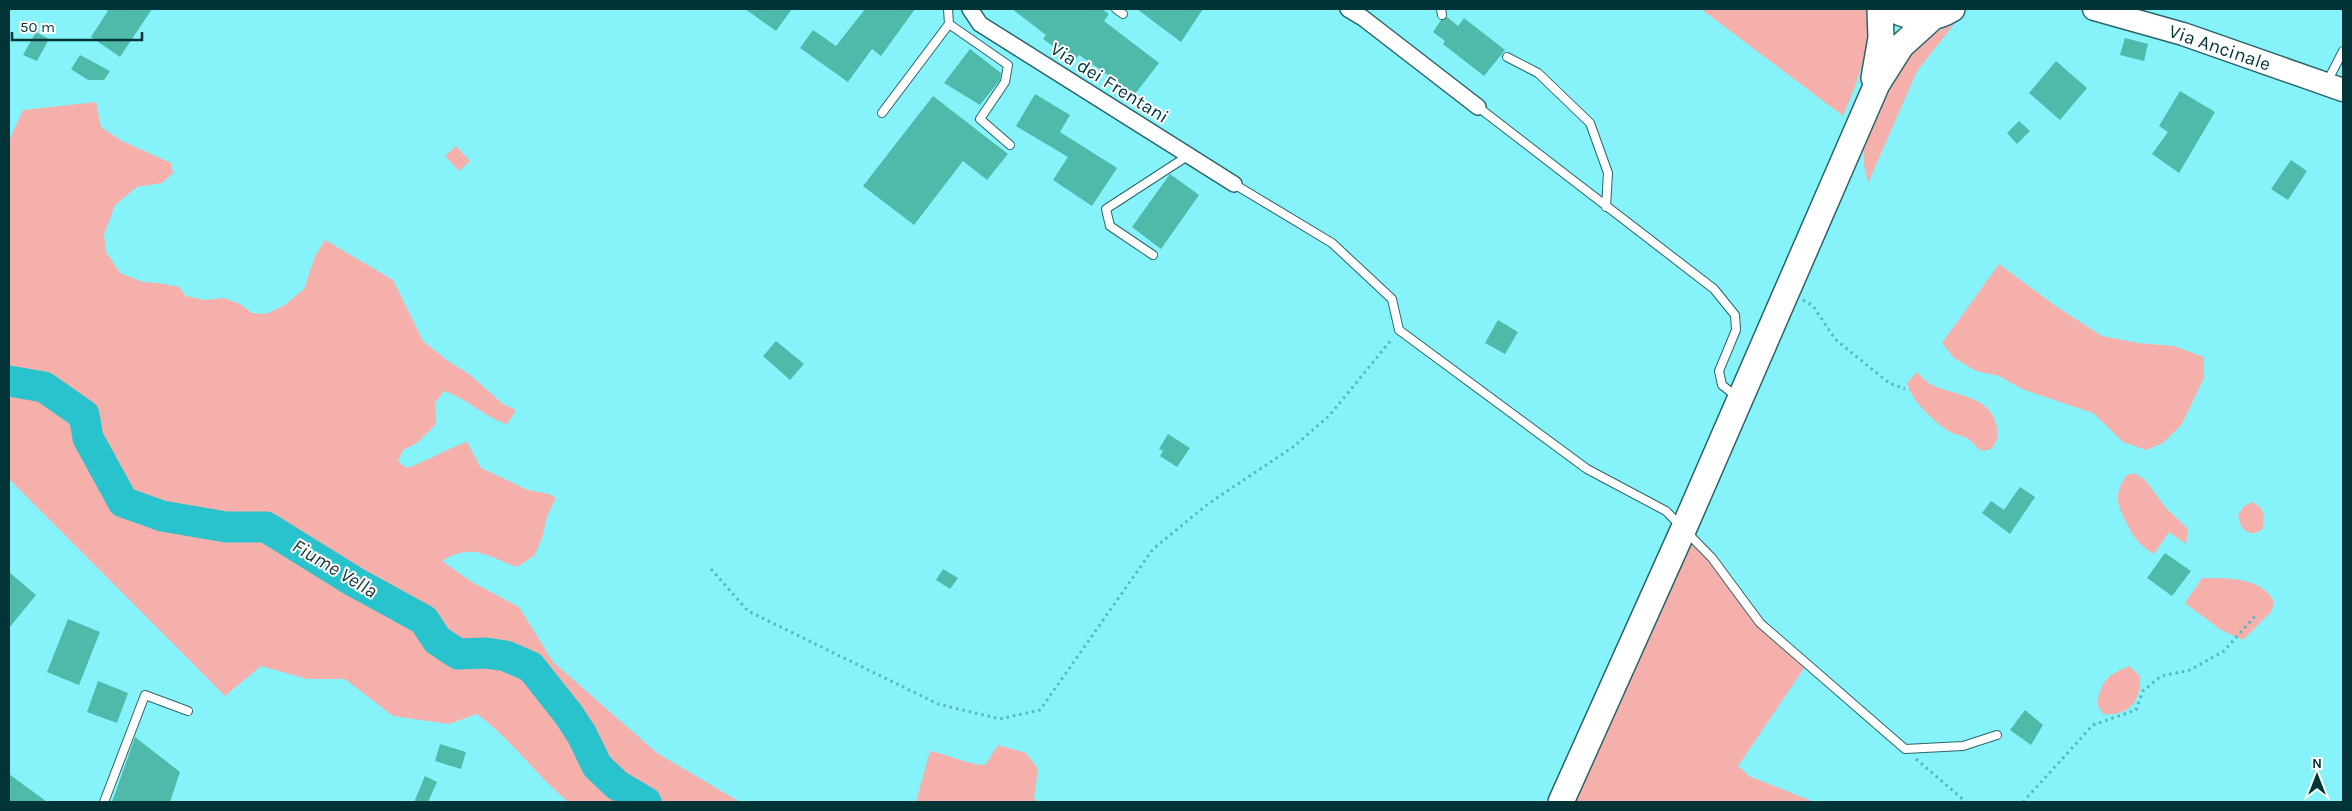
<svg xmlns="http://www.w3.org/2000/svg" width="2352" height="811" font-family="Karla,sans-serif">
	<rect width="100%" height="100%" fill="#86f3fb"/>
	<path fill="#f6b0ac" d="M1701,9H1868C1870,50 1859,78 1843,116Z
		M1955,23L1917,71L1868,183L1864,164V147L1891,86L1906,58L1922,39Z
		M96,102L101,127L122,141L171,163L173,173L162,183L137,187L115,205L104,235L106,252L120,273L143,282L159,283L179,287L186,296L205,300L224,298L240,304L252,313L266,314L283,306L304,289L315,256L325,240L393,280L423,341L448,361L469,374L503,404L516,410L507,424C484,417 468,399 444,391L435,403L436,424L417,443L403,450L398,461L406,468C428,461 446,449 467,442L481,468L528,490L549,494L556,498L547,516L542,538L534,556L517,567C487,557 474,542 442,561L472,582L519,607L553,662L657,753L740,802H568C536,775 511,739 477,714L449,724L393,716L345,679H307L261,666L225,696L9,479V141L23,110Z
		M456,146L470,161L459,171L445,156Z
		M1999,264L2057,307L2102,336L2138,343L2174,346L2204,357V378L2182,424L2163,443L2146,450L2123,442L2093,413L2022,389L1999,376L1976,371L1954,358L1942,343Z
		M1917,372C1922,377 1926,382 1932,385C1953,395 1990,396 1996,424C1999,435 1998,440 1991,449L1982,451C1976,448 1973,442 1968,439C1963,435 1955,435 1950,432C1935,423 1910,399 1907,383Z
		M2134,473L2145,480L2166,508L2188,529L2186,544L2169,532L2154,554C2139,545 2133,537 2126,522C2116,502 2114,494 2127,475Z
		M2253,502C2265,509 2265,517 2262,530C2248,538 2240,529 2238,515L2244,506Z
		M1693,538L1760,624L1807,664L1738,766L1749,776L1814,802H1574Z
		M2202,578C2226,578 2263,577 2274,602L2271,612L2243,640L2221,630L2185,603Z
		M2129,666L2140,676C2142,701 2128,717 2103,714L2097,704C2102,679 2107,676 2129,666Z
		M998,745L1026,753L1038,769L1034,798L1038,802H916L930,751C950,755 965,764 985,765Z"/>
	<g fill="none" stroke-linecap="round" stroke-linejoin="round">
		<path stroke="#29c3ce" stroke-width="31" d="M9,381L44,387L84,415L88,438L123,502L162,516L226,527H266L353,581L424,620L437,640L458,654L486,653L506,656L531,667L569,715L582,735L597,766L617,785L646,802"/>
	</g>
	<path fill="#4fbaaa" d="M109,9H152L120,57L91,37Z
		M745,9H792L776,31Z
		M865,9H915L881,56L872,49L848,82L800,48L813,30L836,46Z
		M1012,9H1102L1109,14L1104,21L1159,63L1135,94L1079,55L1074,61L1043,39L1046,35Z
		M1137,9H1203L1181,42Z
		M1447,17L1458,26L1464,18L1505,50L1484,76L1443,44L1445,41L1433,32L1441,20Z
		M36,32L49,39L37,61L23,55Z
		M2125,38L2148,44L2144,61L2120,55Z
		M970,49L1001,73L1000,80L980,105L944,83Z
		M80,55L110,71L104,80H88L71,69Z
		M2056,61L2087,88L2060,120L2029,93Z
		M2180,91L2215,112L2179,173L2152,154L2168,132L2159,126Z
		M1035,94L1070,115L1060,132L1117,168L1092,206L1053,180L1068,157L1016,126Z
		M933,96L1008,154L987,180L963,161L914,225L863,186Z
		M2019,121L2030,131L2017,144L2007,133Z
		M2291,160L2307,171L2288,200L2271,189Z
		M1170,174L1199,195L1161,249L1132,227Z
		M1498,320L1518,332L1505,354L1485,343Z
		M776,341L804,364L790,380L763,356Z
		M1168,434L1190,448L1177,467L1160,456L1163,451L1159,449Z
		M2020,487L2035,497L2010,534L1982,513L1991,501L2004,510Z
		M2165,553L2191,571L2172,596L2147,578Z
		M943,569L958,578L950,589L936,580Z
		M9,572L36,595L9,628Z
		M68,619L100,632L79,685L47,672Z
		M98,681L128,693L117,723L87,712Z
		M2025,710L2043,725L2031,745L2010,730Z
		M135,737L180,772L170,802H112Z
		M440,744L466,752L461,769L435,761Z
		M9,774L47,802H9Z
		M425,776L437,782L428,802H414Z"/>
	<g fill="none" stroke-linecap="round" stroke-linejoin="round">
		<g stroke="#2a6469" stroke-width="10">
			<path id="service" d="M1116,9L1123,14
				M1441,9L1442,15
				M949,24L1008,65L1005,82L980,119L1010,145
				M1507,57L1538,73L1590,123L1608,173L1606,207
				M2327,82L2343,51
				M1478,107L1714,289L1735,315L1736,330L1719,371L1722,385L1737,397
				M882,113L949,24L948,9
				M1234,184L1332,243L1392,299L1399,330L1587,469L1666,511L1712,558L1760,623L1905,749L1963,746L1997,735
				M1153,255L1110,226L1106,209L1189,155
				M104,802L145,695L188,711"/>
		</g>
		<g stroke="#2a6469" stroke-width="18">
			<path id="minor" d="M970,9L980,24L1234,184
				M1348,9L1363,18L1478,107"/>
		</g>
		<g stroke="#2a6469" stroke-width="25">
			<path id="secondary" d="M2094,9L2183,34L2343,90"/>
		</g>
		<g stroke="#2a6469" stroke-width="28">
			<path id="primary" d="M1892,9C1912,19 1933,21 1952,9
				M1874,78L1881,38L1880,9
				M1561,802L1684,528L1877,84L1901,46L1933,17"/>
		</g>
		<path stroke="#5bb6bd" stroke-width="3" stroke-dasharray="2.5 4" stroke-linecap="butt" d="M1803,300L1813,306L1835,339L1889,383L1905,389
			M711,569L748,611L938,704L1000,719L1040,710L1153,549L1208,504L1293,447L1329,416L1392,339
			M1916,759L1966,802
			M2023,802L2093,725L2136,710L2143,691L2161,676L2190,670L2224,651L2256,615"/>
		<use href="#service" stroke="#fff" stroke-width="8"/>
		<use href="#minor" stroke="#fff" stroke-width="15"/>
		<use href="#secondary" stroke="#fff" stroke-width="22"/>
		<use href="#primary" stroke="#fff" stroke-width="25"/>
	</g>
	<g text-anchor="middle" stroke-width="4" stroke-linejoin="round" paint-order="stroke">
		<g font-size="19" fill="#003437" stroke="#fff">
			<text transform="translate(2220 47) rotate(19)" y="7">Via Ancinale</text>
			<text transform="translate(1110 82) rotate(32)" y="7">Via dei Frentani</text>
		</g>
		<g font-size="20" font-style="italic" fill="#153336" stroke="#fff">
			<text transform="translate(335 568) rotate(31)" y="7">Fiume Vella</text>
		</g>
	</g>
	<rect width="2352" height="811" fill="none" stroke="#003437" stroke-width="20"/>
	<g transform="translate(2317 776)" stroke="#ffffff" stroke-width="4" paint-order="stroke">
	<path d="M0-4L9 19L0 12L-9 19Z" fill="#003437"/>
	<text y="-8" font-size="14" font-weight="bold" text-anchor="middle" fill="#003437">N</text>
	</g>
	<path d="M12 32v8h130v-8" fill="none" stroke="#003437" stroke-width="2.5"/>
	<text x="20" y="32" font-size="15" fill="#003437" stroke="#ffffff" stroke-width="4" paint-order="stroke">50 m</text>
</svg>
